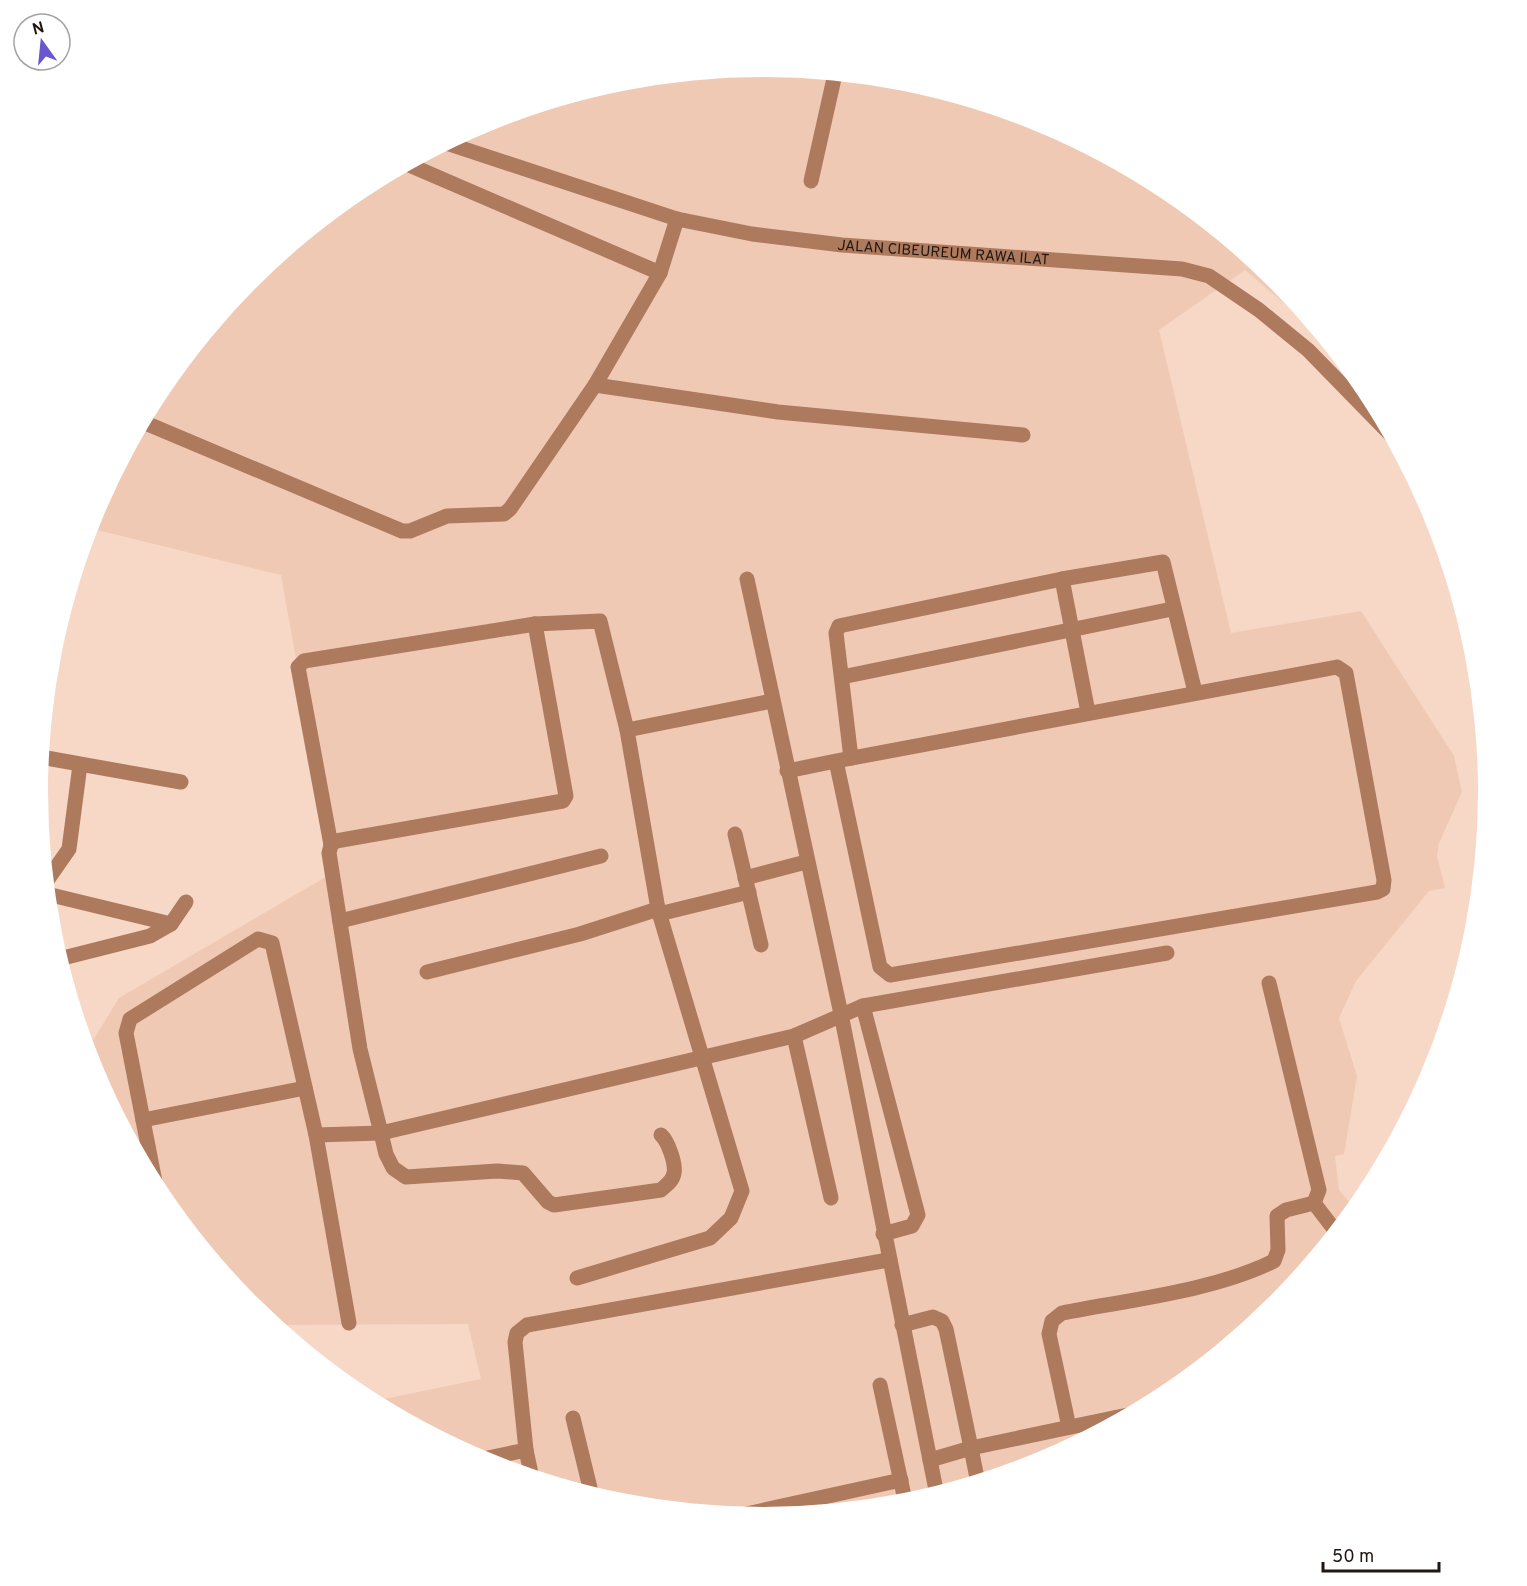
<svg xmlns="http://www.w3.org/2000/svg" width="1527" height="1586" font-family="Overpass,sans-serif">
	<rect width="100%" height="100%" fill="#f7d7c6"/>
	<path fill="#f0c9b4" d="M764,67L905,81L1042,122L1167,190L1277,280L1325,338L1245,270L1159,330L1231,633L1361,611L1454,756L1462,792L1439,843L1437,856L1445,888L1429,891L1356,981L1339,1018L1357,1076L1344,1154L1335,1156L1339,1190L1356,1210L1277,1307L1167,1397L1041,1464L905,1505L763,1519L622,1505L485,1464L370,1402L481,1379L468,1324L273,1325L250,1306L160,1196L93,1071L87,1050L119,998L334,872L281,575L89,528L93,515L160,389L250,279L360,189L486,122L622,81Z"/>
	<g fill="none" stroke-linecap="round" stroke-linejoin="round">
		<g stroke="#ae7a5d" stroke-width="15">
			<path d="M901,81L936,90"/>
			<path id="s1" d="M446,143L677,219L752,234L842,245L1182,269L1209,276L1259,310L1308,350L1392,436"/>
			<path d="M407,164L660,273"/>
			<path d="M811,181L835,74"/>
			<path d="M595,385L778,412L1023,435"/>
			<path d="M143,422L402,531H410L447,516L504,514L510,509L595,385L660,273L677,219"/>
			<path d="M747,579L841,1014L937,1495"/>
			<path d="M1062,579L1088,712"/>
			<path d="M535,624L566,796L563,801L336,841L331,845L329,853L360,1049L381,1133L794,1036L863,1006L1167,953"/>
			<path d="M842,677L1172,609"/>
			<path d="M627,730L772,701"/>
			<path d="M41,757L181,782"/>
			<path d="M851,758L836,633L839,626L1062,579L1163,562L1195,692"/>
			<path d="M787,771L836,761L1337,667L1346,673L1384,880L1383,889L1377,892L890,975L880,967L836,761"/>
			<path d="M735,834L761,945"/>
			<path d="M331,845L298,667L304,661L535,624L600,621L627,730L658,909L742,1191L731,1218L710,1238L577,1278"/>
			<path d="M745,878L806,862"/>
			<path d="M46,882L69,849L80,765"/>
			<path d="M47,894L171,924"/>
			<path d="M659,914L749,892"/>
			<path d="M340,921L601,856"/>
			<path d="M59,959L150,936L171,924L186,902"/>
			<path d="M427,972L580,934L658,909"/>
			<path d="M1269,983L1319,1190L1314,1203"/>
			<path d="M863,1006L918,1215L912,1226L883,1234"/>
			<path d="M794,1036L831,1198"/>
			<path d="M143,1120L305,1088"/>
			<path d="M316,1135L381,1133L386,1154L393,1168L406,1177L497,1171L523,1173L548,1202L554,1205L661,1190C666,1185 673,1181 674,1173C676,1164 668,1141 661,1135"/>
			<path d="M157,1192L126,1033L130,1019L258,939L272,943L316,1135L349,1323"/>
			<path d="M902,1325L933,1317L942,1321L946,1329L971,1448L1137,1413"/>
			<path d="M880,1385L906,1505"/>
			<path d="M573,1418L592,1496"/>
			<path d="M1069,1427L1049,1334L1052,1321L1062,1313C1128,1300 1214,1291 1274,1261L1278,1250L1277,1216L1286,1210L1314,1203L1337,1233"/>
			<path d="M526,1450L532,1478"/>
			<path d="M478,1460L526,1450L515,1342L517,1333L527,1325L888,1260"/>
			<path d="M930,1460L971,1448L978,1483"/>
			<path d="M737,1516L901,1480"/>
		</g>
	</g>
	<g text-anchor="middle" stroke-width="6" stroke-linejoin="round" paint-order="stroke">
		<g font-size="15" fill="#211610" stroke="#fff">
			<text dy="5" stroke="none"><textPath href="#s1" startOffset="512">JALAN CIBEUREUM RAWA ILAT</textPath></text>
		</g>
	</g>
	<path d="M0 0H1527V1586H0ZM48 792a715 715 0 1 1 1430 0a715 715 0 1 1-1430 0Z" fill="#fff" fill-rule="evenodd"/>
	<g transform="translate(42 42) rotate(345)"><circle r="28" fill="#ffffff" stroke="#a6a29f" stroke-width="1.5"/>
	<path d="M0-4.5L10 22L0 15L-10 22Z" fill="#6758d1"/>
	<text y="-9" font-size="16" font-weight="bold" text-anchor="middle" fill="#211610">N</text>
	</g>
	<path d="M1323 1562v9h116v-9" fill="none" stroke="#211610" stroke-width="3"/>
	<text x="1332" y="1562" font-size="18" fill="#211610" stroke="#ffffff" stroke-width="4.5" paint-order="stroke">50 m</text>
</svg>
